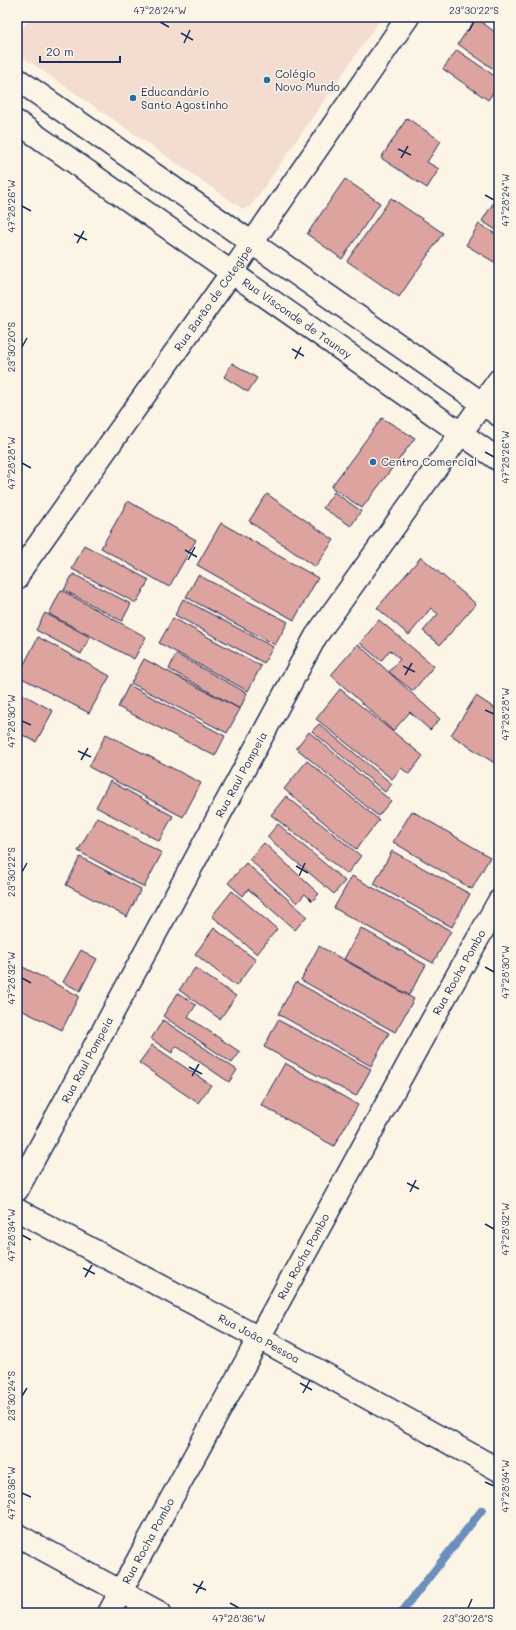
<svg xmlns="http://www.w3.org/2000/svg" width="516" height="1630" font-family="Mali,sans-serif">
	<rect width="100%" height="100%" fill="#fcf5e5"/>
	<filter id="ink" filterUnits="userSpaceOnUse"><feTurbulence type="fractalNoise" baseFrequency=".025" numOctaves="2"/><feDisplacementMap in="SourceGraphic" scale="8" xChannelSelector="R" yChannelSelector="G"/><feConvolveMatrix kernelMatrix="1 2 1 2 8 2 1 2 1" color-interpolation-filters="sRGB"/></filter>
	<g filter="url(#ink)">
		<path fill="#f3dcd0" d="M31,17H382L251,206L243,209L17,53V36Z"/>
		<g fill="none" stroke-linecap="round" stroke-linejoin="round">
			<path stroke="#6a8fbc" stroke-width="8" d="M401,1613L482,1510"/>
		</g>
		<path fill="#dda39e" stroke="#1b2f5e" d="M476,18L499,35V73L458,44Z
			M457,50L499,79V84L488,100L443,69Z
			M407,118L441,141L427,162L439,169L427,188L381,158Z
			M499,172V185L493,181Z
			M345,179L380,203L342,259L307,234Z
			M499,194V232L482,221Z
			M391,198L443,233L399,297L347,261Z
			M479,224L499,236V265L466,245Z
			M232,363L257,378L248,392L224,377Z
			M382,418L415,438L362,508L331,487Z
			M334,492L361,511L351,526L323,508Z
			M267,494L334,540L315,567L249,521Z
			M128,501L196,540L169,587L101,548Z
			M221,523L318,578L294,620L197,565Z
			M84,545L149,580L136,603L72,569Z
			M421,557L476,604L440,645L423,631L438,614L431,608L409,635L377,608Z
			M73,574L131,604L122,621L64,590Z
			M198,575L288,622L275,645L186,597Z
			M61,590L146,637L134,659L49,614Z
			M183,599L273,647L264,663L175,615Z
			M45,613L90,637L81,654L36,630Z
			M173,618L261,666L248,691L159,643Z
			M379,620L434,666L413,691L389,672L400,659L390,650L381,661L360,643Z
			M38,637L110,676L89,713L18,676Z
			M358,644L440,719L430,730L410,712L393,731L331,675Z
			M176,654L247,693L240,709L169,669Z
			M144,659L240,709L227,733L131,683Z
			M129,685L225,736L215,756L118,707Z
			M340,689L423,756L409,774L401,768L392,779L316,719Z
			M17,691L53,711L36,742L17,732Z
			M476,696L499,711V766L451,735Z
			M319,724L392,784L385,792L312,731Z
			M309,732L391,801L378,816L296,748Z
			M106,734L201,783L183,817L89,767Z
			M307,761L379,820L356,849L284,789Z
			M110,781L173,816L159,841L96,807Z
			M286,796L361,856L347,874L271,815Z
			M412,811L490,857L472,889L393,842Z
			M97,817L162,853L144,887L78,851Z
			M278,824L345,881L334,894L267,837Z
			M264,843L319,894L312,901L305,894L297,903L249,859Z
			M392,851L470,894L452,927L374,884Z
			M80,857L141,889L127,917L66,885Z
			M246,863L307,916L295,930L248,889L243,896L228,883Z
			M352,876L451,931L433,963L334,908Z
			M232,891L277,929L257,954L212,916Z
			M214,928L256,960L236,986L195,954Z
			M361,928L426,965L409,995L344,959Z
			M319,946L414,999L395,1032L301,980Z
			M81,950L97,959L80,991L63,982Z
			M17,964L79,996L62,1030L17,1008Z
			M195,968L236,996L220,1019L179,990Z
			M296,982L389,1033L371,1066L278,1014Z
			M178,993L196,1005L188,1017L240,1052L232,1063L163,1016Z
			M163,1020L237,1070L229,1082L176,1046L172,1053L151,1039Z
			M278,1020L371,1069L356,1096L264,1047Z
			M152,1045L211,1085L198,1103L139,1063Z
			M285,1063L358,1105L334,1146L261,1105Z"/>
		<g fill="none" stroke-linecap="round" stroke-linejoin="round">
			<g stroke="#1b2f5e" stroke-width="25">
				<g id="street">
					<path d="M17,79L499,415"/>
					<path id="s1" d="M17,122L499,460"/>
					<path id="s2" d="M17,578L22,568L232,272L408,17"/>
					<path id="s3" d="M17,1190L316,636L499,380"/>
					<path d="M17,1535L160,1613"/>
					<path id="s4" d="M109,1613L430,1024L499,901"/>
				</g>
			</g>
			<g stroke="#1b2f5e" stroke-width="25">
				<g id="secondary">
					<path id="s5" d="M17,1210L259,1338L499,1470"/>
				</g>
			</g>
			<use href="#street" stroke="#fcf5e5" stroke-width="22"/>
			<use href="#secondary" stroke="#fcf5e5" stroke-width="22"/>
		</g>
	</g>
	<path fill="none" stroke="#1b2f5e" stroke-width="1.5" d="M160,22L169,27M469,31L474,22M181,33L193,40M184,43L190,30M398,149L411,155M401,158L408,146M485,195L494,200M22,206L31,211M74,234L87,240M77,243L84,231M22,347L27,338M292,349L304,356M295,359L301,347M485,452L494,457M22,463L31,468M185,550L197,557M188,560L195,547M403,666L415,672M405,675L412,663M485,710L494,714M22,721L31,725M78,751L91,757M81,760L88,748M296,866L308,873M22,872L27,863M299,876L305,863M485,967L494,972M22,978L31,983M189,1067L202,1074M192,1076L199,1064M407,1183L419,1189M410,1192L416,1180M485,1224L494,1229M22,1235L31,1240M83,1268L95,1274M85,1277L92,1265M300,1383L312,1390M303,1393L310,1380M22,1396L27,1388M485,1482L494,1486M22,1493L31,1497M193,1584L206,1590M196,1593L203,1581M230,1603L239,1608M468,1608L472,1599"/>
	<g fill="#1f6fb2" stroke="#fcf5e5" stroke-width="1.5">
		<circle cx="267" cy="80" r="4"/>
		<circle cx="133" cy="98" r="4"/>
		<circle cx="373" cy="462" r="4"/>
	</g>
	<g text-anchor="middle" stroke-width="3" stroke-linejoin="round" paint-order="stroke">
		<g font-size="11" fill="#1b2f5e" stroke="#fcf5e5" text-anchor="start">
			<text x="275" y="78">Colégio<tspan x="275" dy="13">Novo Mundo</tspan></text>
			<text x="141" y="96">Educandário<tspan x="141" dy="13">Santo Agostinho</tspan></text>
			<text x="381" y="466">Centro Comercial</text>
		</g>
		<g font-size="11" fill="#1b2f5e" stroke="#fcf5e5">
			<text dy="4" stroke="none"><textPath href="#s2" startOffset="342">Rua Barão de Cotegipe</textPath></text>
			<text dy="4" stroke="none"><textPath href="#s1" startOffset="342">Rua Visconde de Taunay</textPath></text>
			<text dy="4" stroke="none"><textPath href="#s3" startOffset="472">Rua Raul Pompeia</textPath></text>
			<text dy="4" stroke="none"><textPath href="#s4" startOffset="730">Rua Rocha Pombo</textPath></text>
			<text dy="4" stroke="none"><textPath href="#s3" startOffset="148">Rua Raul Pompeia</textPath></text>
			<text dy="4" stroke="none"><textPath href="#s4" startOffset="406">Rua Rocha Pombo</textPath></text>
			<text dy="4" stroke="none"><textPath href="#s5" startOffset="274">Rua João Pessoa</textPath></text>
			<text dy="4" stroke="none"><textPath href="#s4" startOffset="82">Rua Rocha Pombo</textPath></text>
		</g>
	</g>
	<rect width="516" height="1630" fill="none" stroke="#fcf5e5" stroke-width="44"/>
	<path d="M40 56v6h80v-6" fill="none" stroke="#1b2f5e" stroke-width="2"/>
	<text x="46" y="56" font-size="12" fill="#1b2f5e" stroke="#fcf5e5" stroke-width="3" paint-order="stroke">20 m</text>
	<rect x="22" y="22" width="472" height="1586" fill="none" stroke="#1b2f5e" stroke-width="1.5"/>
	<g font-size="10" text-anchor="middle" fill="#1b2f5e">
		<text x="160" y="14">47°28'24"W</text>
		<text x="474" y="14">23°30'22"S</text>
		<text transform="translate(505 200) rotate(-90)" y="4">47°28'24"W</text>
		<text transform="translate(11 206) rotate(-90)" y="4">47°28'26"W</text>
		<text transform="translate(11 347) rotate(-90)" y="4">23°30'20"S</text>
		<text transform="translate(505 457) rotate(-90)" y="4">47°28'26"W</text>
		<text transform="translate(11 463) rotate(-90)" y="4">47°28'28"W</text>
		<text transform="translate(505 714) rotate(-90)" y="4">47°28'28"W</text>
		<text transform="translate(11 721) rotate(-90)" y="4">47°28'30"W</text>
		<text transform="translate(11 872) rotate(-90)" y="4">23°30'22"S</text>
		<text transform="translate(505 972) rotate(-90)" y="4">47°28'30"W</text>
		<text transform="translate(11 978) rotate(-90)" y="4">47°28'32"W</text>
		<text transform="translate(505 1229) rotate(-90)" y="4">47°28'32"W</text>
		<text transform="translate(11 1235) rotate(-90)" y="4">47°28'34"W</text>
		<text transform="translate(11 1396) rotate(-90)" y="4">23°30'24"S</text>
		<text transform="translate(505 1486) rotate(-90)" y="4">47°28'34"W</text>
		<text transform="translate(11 1493) rotate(-90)" y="4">47°28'36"W</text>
		<text x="239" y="1622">47°28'36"W</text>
		<text x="468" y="1622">23°30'28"S</text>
	</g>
</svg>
